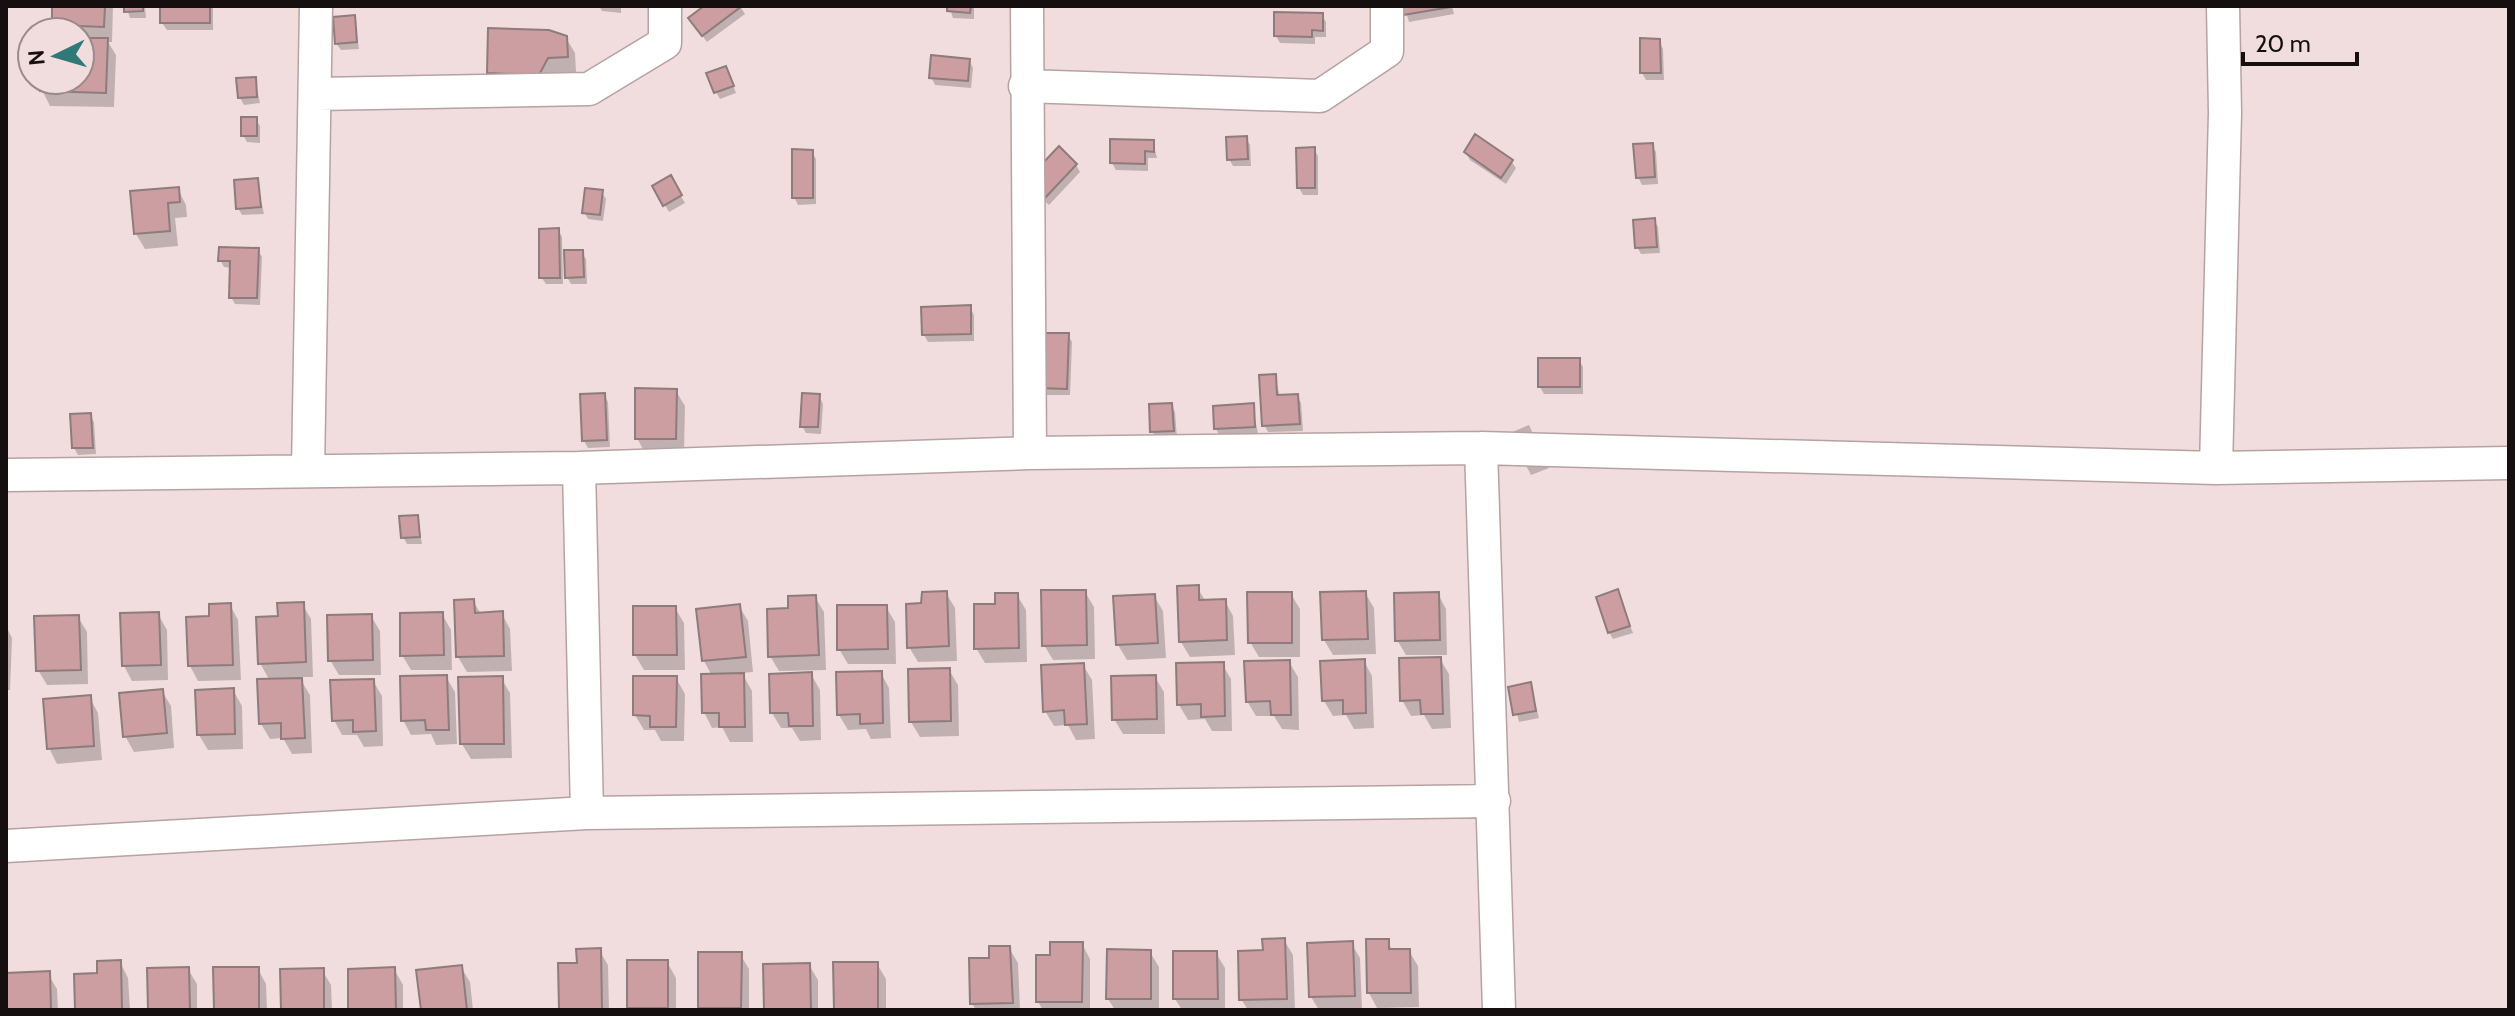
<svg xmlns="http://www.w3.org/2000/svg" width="2515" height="1016" font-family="Cabin,sans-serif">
	<rect width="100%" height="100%" fill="#f2ddde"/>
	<path fill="#0003" d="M54,6H113L112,42H108L116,55L114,107L50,106L42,90V80H80V32H58L54,25Z
		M126,6H145L146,18H130Z
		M162,6H213V30H167L162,23Z
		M599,6H621V13L602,11Z
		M708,6H740L745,14L707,42L695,26Z
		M949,6H974V19L953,18Z
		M1404,6H1452L1454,14L1409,22Z
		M1322,15L1326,22V37H1315V44L1280,43L1276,36Z
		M354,17L359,49L341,50L336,43Z
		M566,38L575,53L576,72L556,73L548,90L498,88L489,73Z
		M1659,41L1663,49L1664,80H1646L1642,73Z
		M969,60L973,68L971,88L935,85L931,77Z
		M729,75L736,93L720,99L716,92Z
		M255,79L260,103L244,105L240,98Z
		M256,119L260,126V143L247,142L243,135Z
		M1246,138L1250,145L1251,166H1233L1229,159Z
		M1153,142L1157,158H1148V171L1116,170L1112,163Z
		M1652,145L1656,152L1658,184L1642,185L1638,177Z
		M1314,149L1318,156V195H1303L1299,188Z
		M812,152L816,159V204L798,205L794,197Z
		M1466,153L1511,161L1516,168L1506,184L1470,160Z
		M1076,165L1080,172L1049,205L1032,190Z
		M670,178L685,203L669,212L654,187Z
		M257,181L264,214L242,215L238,208Z
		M178,189L186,205L187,217L175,218L178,246L145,249L136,234Z
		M601,191L606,199L603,221L588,219L584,212Z
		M1654,220L1658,227L1660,253L1641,254L1637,247Z
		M558,230L562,237L563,284H546L541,277Z
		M258,250L262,257L260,305L235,304L231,297L232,268L224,267L220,260Z
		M581,252L586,259L587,284H571L567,277Z
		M970,307L974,315V341L928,342L924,335Z
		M1068,335L1072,342L1070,395H1045L1041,388Z
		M1579,360L1583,367V394H1544L1540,387Z
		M1275,376L1280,397L1297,396L1301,403L1303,431L1268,432L1264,425Z
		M676,391L685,406L684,454L645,453L637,438Z
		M604,395L608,402L610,447L588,448L584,441Z
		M819,396L823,404L821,434L806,433L802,426Z
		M1171,405L1175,412L1177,438H1156L1152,431Z
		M1252,405L1258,433L1220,436L1216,429Z
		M90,415L94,422L96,454L78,455L74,448Z
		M1529,425L1549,468L1531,475L1522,458L1496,439Z
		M417,517L422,544H407L403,537Z
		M1197,587L1206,602L1225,601L1233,616L1235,655L1190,657L1181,642Z
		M1085,592L1094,607L1095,659L1053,660L1044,645Z
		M1617,592L1633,633L1613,639L1609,632Z
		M946,593L955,608L957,661L918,662L909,647Z
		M1365,593L1374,608L1376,654L1333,655L1324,640Z
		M1291,594L1300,609V657H1259L1250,642Z
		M1438,594L1446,609L1447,655H1406L1397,640Z
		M1017,595L1026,610L1027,662L985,663L976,648Z
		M1154,596L1163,611L1166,658L1127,660L1118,645Z
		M815,597L824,612L826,670L779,671L770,656L790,610Z
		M473,601L481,614H502L510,629L512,671L467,672L458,657Z
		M302,604L311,619L313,677H299L310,695L312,753L292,754L283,738L270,739L261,724L270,681L260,663L280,618Z
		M230,605L238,620L241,680L198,681L190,666L211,618Z
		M739,606L748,621L753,672L742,673L752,691L753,742H730L722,727L712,728L704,712L712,676L704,661Z
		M886,607L895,622L896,664H848L839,649Z
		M675,608L684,623L685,670H644L635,655Z
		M158,614L167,630L168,680L132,681L124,666Z
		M442,614L451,630L452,670H411L402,655Z
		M371,616L380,631L381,675H339L330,660Z
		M78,617L87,632L88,684L47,685L38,670Z
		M6,626L12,638L10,690H6Z
		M1440,659L1449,674L1451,728L1432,729L1424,715L1411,716L1402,700Z
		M1364,661L1372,676L1374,728L1354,729L1346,715L1333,716L1324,701Z
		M1289,662L1298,677L1299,730L1282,729L1274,716H1256L1247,701Z
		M1222,664L1231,679L1232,731H1212L1205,719L1188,720L1179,705Z
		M1083,665L1092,680L1095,739L1076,740L1068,725L1054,726L1045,711Z
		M949,670L958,685L959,736L920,737L911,722Z
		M881,673L889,688L891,738L871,739L866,729L848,730L839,715Z
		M811,674L820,690L821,740L800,741L792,728H781L772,713Z
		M446,677L455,692L457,744L436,745L431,734L411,735L403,720Z
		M1155,677L1164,692L1165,734H1123L1114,719Z
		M501,678L510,693L512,758L471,759L462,744Z
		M676,678L685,694L684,741H661L655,730H644L635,715Z
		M373,681L382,696L383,746L364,747L357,735H342L334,720Z
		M1530,684L1539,718L1519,722L1511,688Z
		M233,690L242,706L243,749L208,750L199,735Z
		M162,691L171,706L174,748L134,752L125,736Z
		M90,698L98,713L102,760L57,764L49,748Z
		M1284,940L1293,955L1295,1010H1248L1241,999L1265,952Z
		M1387,941L1393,951H1409L1418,966L1419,1007L1377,1008L1369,993Z
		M1351,943L1360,958L1362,1010H1319L1311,997Z
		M1082,944L1090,959V1010H1043L1038,1002L1052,957Z
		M1009,948L1018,963L1020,1010H976L972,1004L991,960Z
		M599,950L608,965L609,1010H562L579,965Z
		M1150,952L1159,967V1010H1115L1108,999Z
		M1216,953L1225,968V1010H1182L1175,999Z
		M740,954L749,969V1010H701L700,1007Z
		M120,962L128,978L130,1010H77L99,975Z
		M667,962L676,978V1010H630Z
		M877,964L886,979V1010H836Z
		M809,965L818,980V1010H766Z
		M461,967L470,982L473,1010H423Z
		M188,969L197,984V1010H150Z
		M258,969L266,984L267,1010H216Z
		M394,969L403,985V1010H350Z
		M322,970L331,985L332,1010H283Z
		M48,974L57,989L58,1010H9Z"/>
	<path fill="#cc9ea1" stroke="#8e7b7c" stroke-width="2" d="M52,6H105L104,27L52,25Z
		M124,6H143V11L124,12Z
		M160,6H210V23H160Z
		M704,6H742L702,36L688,18Z
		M947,6H971L970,13L947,11Z
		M1402,6H1451V7L1403,15Z
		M1274,12L1323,13V31L1312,30V37L1274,36Z
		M355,15L357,42L335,44L333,17Z
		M488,28L549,30L567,36L568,57L548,58L539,75L487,73Z
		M28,37H32V60H27Z
		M80,38H108L106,93L40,91V80H80Z
		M1640,38L1660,39L1661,73H1640Z
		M931,55L970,59L968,81L929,78Z
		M726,66L734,86L714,93L706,73Z
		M256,77L257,97L238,98L236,78Z
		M241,117H257V136H241Z
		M1475,134L1513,160L1501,178L1464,152Z
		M1247,136L1248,159L1227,160L1226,137Z
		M1110,139L1154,140V152L1145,151V164L1110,163Z
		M1653,143L1655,177L1636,178L1633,144Z
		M1059,146L1077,164L1044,199L1025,182Z
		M1315,147V188H1297L1296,148Z
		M792,149L813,150V198H792Z
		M671,175L682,195L663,206L652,186Z
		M258,178L261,207L236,209L234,180Z
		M179,187L180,202L168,203L170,231L134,234L130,191Z
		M585,188L603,190L600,215L582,213Z
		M1655,218L1657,247L1635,248L1633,220Z
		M559,228L560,278H539V229Z
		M219,247L259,248L257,298H229L230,261H218Z
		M564,250H583L584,277L565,278Z
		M971,305V334L922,335L921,307Z
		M1040,333H1069L1067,389L1039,388Z
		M1538,358H1580V387H1538Z
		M1276,374L1277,395L1298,394L1300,424L1262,426L1259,375Z
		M635,388L677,389L676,439H635Z
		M605,393L607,440L582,441L580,394Z
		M802,393L820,394L818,427H800Z
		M1172,403L1174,431L1150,432L1149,404Z
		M1254,403L1255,427L1214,429L1213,406Z
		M91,413L93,448H72L70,414Z
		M418,515L420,537L401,538L399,516Z
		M1199,585V600L1226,599L1227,640L1179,642L1177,586Z
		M1618,589L1630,626L1608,633L1596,597Z
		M1041,590H1086L1087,645L1042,646Z
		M947,591L949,646L907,648L906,604L921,603L922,592Z
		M1366,591L1368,639L1322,640L1320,592Z
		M1247,592H1292V643H1248Z
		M1439,592L1440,640L1395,641L1394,593Z
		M995,593H1018L1019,648L974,649V604H995Z
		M1155,594L1158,643L1116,645L1113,596Z
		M816,595L819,655L768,657L767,609L788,608V596Z
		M474,599L475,613L503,611L504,656L456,657L454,600Z
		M304,602L306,662L258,664L256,617L278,616L277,603Z
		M231,603L233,665L188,666L186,617L209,616V604Z
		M740,604L746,657L702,661L696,609Z
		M837,605H887L888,649L837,650Z
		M633,606H676L677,655H633Z
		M159,612L161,665L122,666L120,613Z
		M443,612L444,655L400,656V613Z
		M372,614L373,660L328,661L327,615Z
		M79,615L81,670L36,671L34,616Z
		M1441,657L1443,714H1421L1420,700L1400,701L1399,658Z
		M1365,659L1366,713L1343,714V700L1322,701L1320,661Z
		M1290,660L1291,715H1271L1270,701L1246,702L1244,661Z
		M1224,662L1225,716L1201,717V704L1177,705L1176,663Z
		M1084,663L1087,724L1065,725L1064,710L1043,712L1041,665Z
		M950,668L951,721L909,722L908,669Z
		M882,671L883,723L860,724V714L837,715L836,672Z
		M812,672L813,726H789L788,713H770L769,674Z
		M744,673L745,727H719V713H702L701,674Z
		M447,675L449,730H426L425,720L401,721L400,676Z
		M1156,675L1157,719L1112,720L1111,676Z
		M503,676L504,744H460L458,677Z
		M633,676H677L676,727H650V716L633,715Z
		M302,678L305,738L281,739V723L259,724L257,679Z
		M374,679L376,731L353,732V720L332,721L330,680Z
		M1531,682L1536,711L1513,715L1508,687Z
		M234,688L235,734L197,735L195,690Z
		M163,689L167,733L123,737L119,693Z
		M91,695L94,746L47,749L43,699Z
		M1285,938L1287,999L1239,1000L1238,951L1263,950L1262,939Z
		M1366,939H1389V949H1410L1411,993H1367Z
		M1353,941L1355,996L1309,997L1307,943Z
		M1050,942H1083L1082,1002H1036V955H1050Z
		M989,946H1010L1013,1003L970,1004L969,958H989Z
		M601,948L602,1009H559L558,963H577L576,949Z
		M1107,949L1151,950V999H1106Z
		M1173,951H1217L1218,999H1173Z
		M698,952H742L741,1008H698Z
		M121,960L122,1010H75L74,974L97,973V961Z
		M627,960H668V1008H627Z
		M833,962H878V1009L834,1010Z
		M810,963L811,1010H764L763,964Z
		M462,965L467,1010H421L416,970Z
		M189,967L190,1010H148L147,968Z
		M213,967H259V1010H214Z
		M395,967L396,1010H348V969Z
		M324,968V1010H281L280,969Z
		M50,971L51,1010H7L6,973Z"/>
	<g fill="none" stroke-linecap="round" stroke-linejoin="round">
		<g stroke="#b6a2a3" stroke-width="35">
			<path id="street" d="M1027,6L1030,453
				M1025,86L1320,96L1387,51V6
				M317,94L589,89L665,43V6
				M1481,448L1499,1010
				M579,468L587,813
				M2216,468L2225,113L2223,6
				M308,471L316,6
				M6,475L579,468L1030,453L1481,448L2216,468L2509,463
				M6,846L587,813L1494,801"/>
		</g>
		<use href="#street" stroke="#fff" stroke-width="32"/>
	</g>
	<rect width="2515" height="1016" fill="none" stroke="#160f0f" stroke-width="16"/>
	<g transform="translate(56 56) rotate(265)"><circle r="38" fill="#f2ddde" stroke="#9a8b8b" stroke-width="2"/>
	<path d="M0-6L14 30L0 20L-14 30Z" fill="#2f7978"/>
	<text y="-12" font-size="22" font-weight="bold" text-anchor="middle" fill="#160f0f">N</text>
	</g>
	<path d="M2243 52v12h114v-12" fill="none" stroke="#160f0f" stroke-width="4"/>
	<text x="2255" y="52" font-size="24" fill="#160f0f" stroke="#f2ddde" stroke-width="6" paint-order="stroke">20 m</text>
</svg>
